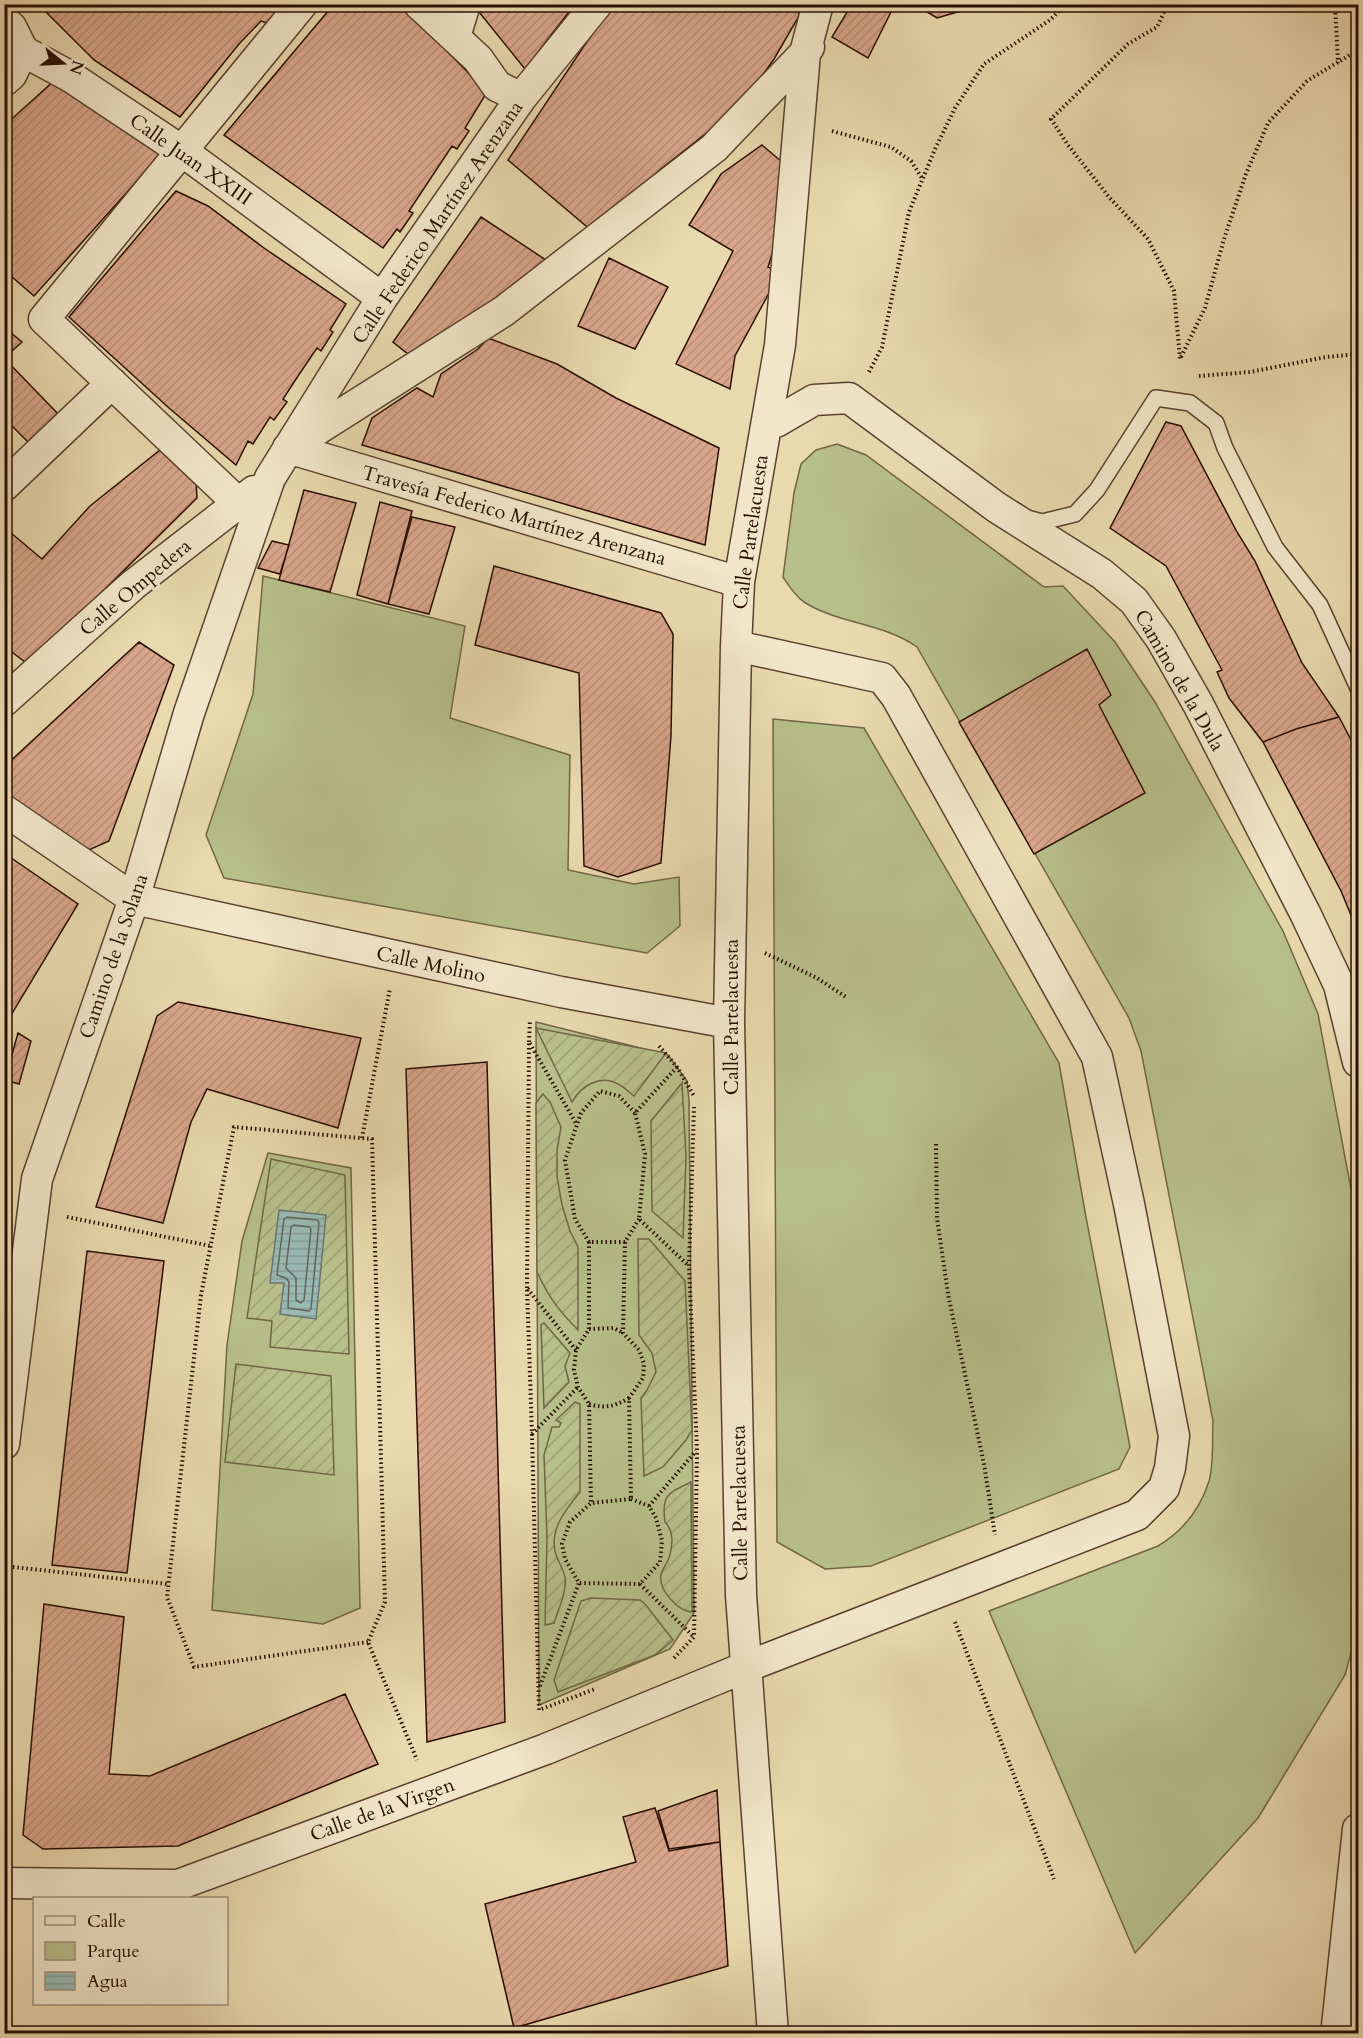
<svg xmlns="http://www.w3.org/2000/svg" width="1363" height="2038" font-family="Cardo,serif">
	<defs>
		<pattern id="garden-furrows" width="10" height="10" patternUnits="userSpaceOnUse" patternTransform="scale(1.5)"><rect width="10" height="10" fill="#b7bf8a"/><path d="M-1 1l2-2M0 10L10 0M9 11l2-2" fill="none" stroke="#9da375"/></pattern>
		<pattern id="water-rules" width="6" height="5" patternUnits="userSpaceOnUse" patternTransform="scale(1.5)"><rect width="6" height="5" fill="#99b9b3"/><path d="M0 2.5h6" fill="none" stroke="#849e98"/></pattern>
		<pattern id="building-hatch" width="6" height="6" patternUnits="userSpaceOnUse" patternTransform="scale(1.5)"><rect width="6" height="6" fill="#d9a68b"/><path d="M-1 1l2-2M0 6l6-6M5 7l2-2" fill="none" stroke="#ba8e76"/></pattern>
	</defs>
	<rect width="100%" height="100%" fill="#e9d9ae"/>
	<filter id="stains"><feTurbulence type="fractalNoise" baseFrequency=".00333" numOctaves="4"/><feColorMatrix values="0 0 0 0 .2 0 0 0 0 .09 0 0 0 0 .02 0 0 0 .5 -.17"/></filter>
	<radialGradient id="worn" r=".72"><stop offset=".6" stop-color="#630" stop-opacity="0"/><stop offset="1" stop-color="#630" stop-opacity=".3"/></radialGradient>
	<path fill="#b7bf8a" stroke="#706646" stroke-width="1.5" d="M837,444L866,455L1044,587L1063,586L1115,642L1155,702L1283,931L1318,1014L1358,1226V1628L1345,1675L1258,1818L1135,1953L989,1611L1158,1546C1183,1531 1200,1510 1209,1481C1214,1465 1212,1438 1213,1421L1141,1051L1129,1018L917,647C884,623 838,624 804,602C795,596 789,586 783,577L794,493L801,464L816,450Z
		M263,576L465,626L450,718L570,755L568,870L634,884L679,877L680,926L647,953L224,878L206,835L253,694Z
		M773,719L864,728L1059,1063L1085,1212L1130,1447L1119,1469L871,1566L825,1569L777,1542Z
		M536,1022L668,1055L687,1081L689,1100L694,1613L670,1649L539,1705Z
		M268,1153L351,1168L360,1608L323,1624L212,1610L227,1345L242,1241Z"/>
	<path fill="url(#garden-furrows)" stroke="#706646" stroke-width="1.5" d="M536,1028L666,1053L634,1096C629,1092 624,1087 618,1084C600,1074 581,1086 572,1102Z
		M682,1083L686,1157L683,1238L652,1211L651,1121Z
		M543,1094L550,1102L561,1127L557,1150V1177L562,1205L570,1231L578,1247V1330C559,1311 548,1296 537,1272L536,1103Z
		M271,1159L345,1175L349,1354L270,1347L272,1321L247,1318Z
		M638,1239H649L685,1281L692,1430L686,1440L663,1467L644,1476L641,1398L647,1390L656,1372L652,1353L639,1335Z
		M544,1323L570,1353L565,1366L569,1382L544,1408L541,1325Z
		M236,1364L331,1376L334,1475L225,1462Z
		M575,1402L580,1404V1492C567,1508 550,1528 555,1551C557,1560 563,1568 565,1577C567,1592 558,1610 554,1623L545,1625L547,1538L544,1455L552,1427H559L561,1423L556,1420Z
		M691,1482L692,1612C678,1611 658,1590 661,1575C662,1569 667,1564 669,1558C673,1546 674,1531 665,1522C661,1494 669,1493 691,1482Z
		M591,1598L640,1600L645,1604L673,1640L655,1655L558,1692L554,1680L581,1601Z"/>
	<path fill="url(#water-rules)" stroke="#6c756c" stroke-width="1.5" d="M279,1210L326,1215L316,1319L280,1314L284,1283H270Z"/>
	<g fill="none" stroke-linecap="round" stroke-linejoin="round">
		<path stroke="#61645a" stroke-width="1.5" d="M287,1217L317,1220L319,1222L311,1309L309,1311L288,1308L289,1282L286,1278L277,1275L284,1219Z
			M294,1225L309,1227L311,1229L304,1300L301,1303L296,1300V1278L286,1268L291,1227Z"/>
	</g>
	<path fill="url(#building-hatch)" stroke="#290e02" stroke-width="1.5" d="M38,4H283L267,23L261,21L239,44L180,117L94,60Z
		M334,4H401L487,92L465,128L469,131L457,149L452,146L409,211L413,213L400,232L397,229L383,248L224,135Z
		M475,4H575L525,69L475,7Z
		M612,4H800L799,16L774,59L727,125L722,121L662,168L592,231L508,160Z
		M852,4H895L868,58L832,37Z
		M914,4H985L937,18Z
		M56,79L163,152L34,296L4,270V126Z
		M762,145L788,167L785,213L768,267L773,269L769,293L735,356L730,389L676,364L733,251L689,225L721,174Z
		M176,191L208,206L264,248L346,304L330,330L333,332L321,351L317,348L300,373L283,399L287,402L274,420L270,417L253,444L248,441L236,465L169,408L69,317Z
		M481,217L552,264L413,358L393,342Z
		M609,258L668,287L635,349L578,326Z
		M4,327L22,342L4,358Z
		M488,338L557,364L616,398L719,448L705,545L362,445L372,418L417,388L433,397L441,374L478,349Z
		M4,358L59,415L28,442L4,418Z
		M1166,422L1181,426L1237,532L1255,561L1302,663L1339,717L1296,729L1263,742L1229,698L1217,672L1222,670L1166,566L1110,528Z
		M160,450L196,481L197,498L87,607L25,662L4,646V527L42,559L90,506Z
		M304,490L356,503L330,592L279,580Z
		M380,502L412,511L388,604L357,595Z
		M412,517L455,527L429,614L388,604Z
		M272,541L289,545L280,574L258,568Z
		M494,566L661,613L673,634L671,736L661,863L618,877L584,866L579,673L475,645Z
		M139,642L174,665L109,841L80,854L4,802V767Z
		M1087,649L1111,695L1099,705L1145,793L1034,854L959,722Z
		M1339,717L1358,753V932L1341,891L1263,742L1296,729Z
		M4,853L78,904L5,1025H4Z
		M178,1002L361,1038L338,1128L207,1089L191,1122L163,1223L96,1207L157,1016Z
		M18,1033L31,1041L19,1084L5,1080Z
		M487,1062L505,1722L427,1742L406,1069Z
		M87,1251L164,1261L127,1573L52,1565Z
		M44,1604L124,1617L109,1774L150,1776L345,1694L378,1764L178,1846L43,1849L23,1835Z
		M717,1790L720,1842L669,1849L658,1811Z
		M655,1808L669,1851L720,1842L728,1966L514,2028L485,1904L636,1862L623,1817Z"/>
	<g fill="none" stroke-linecap="round" stroke-linejoin="round">
		<g stroke="#59412d" stroke-width="18">
			<path id="lane" d="M1027,518L1042,522L1075,514L1097,490L1156,398L1190,403L1216,423L1225,448L1275,547L1320,605L1358,688"/>
		</g>
		<g stroke="#59412d" stroke-width="33">
			<path id="street" d="M419,4L478,59L497,86L521,98
				M4,21L11,27L23,51L71,77L182,151L382,298
				M455,37L465,4
				M4,81L11,75L23,51
				M766,425L776,422L814,400L849,398L996,507L1102,574L1134,601L1161,639L1198,704L1306,915L1339,985L1358,1062
				M296,443L504,311L714,148L805,53L809,47
				M288,448L739,582
				M4,486L112,383
				M238,503L44,319L302,4
				M4,701L133,585L254,491
				M4,810L134,899L561,992L729,1023
				M4,1444L37,1179L134,899L189,713L270,478L382,298L521,98L597,4
				M4,1883L178,1885L546,1749L746,1667L1137,1515L1164,1488L1170,1468L1174,1436L1129,1204L1097,1057L896,696L882,678L736,646
				M773,2034L741,1595L729,1023L736,646L739,582L780,345L805,53L818,4
				M1338,2034L1337,2026L1358,1829"/>
		</g>
		<path stroke="#290e02" stroke-width="4" stroke-dasharray="1.5 3" stroke-linecap="butt" d="M1168,4L1157,27L1128,44L1051,119L1068,145L1109,197L1148,239L1174,291L1180,359L1205,308L1224,239L1246,174L1268,123L1307,81L1358,50
			M1335,4L1338,63
			M832,131L891,147L911,161L922,178
			M869,372L882,347L909,212L935,149L955,108L984,64L1050,20L1066,4
			M1199,376L1250,372L1326,357L1358,354
			M765,953L817,978L846,997
			M529,1042L530,1020
			M659,1046L677,1067L694,1096
			M677,1067L635,1113L645,1154L639,1219L689,1266
			M635,1113L619,1096L600,1091L581,1113L565,1160L575,1219L589,1242H625L639,1219
			M362,1138L390,988
			M936,1144L937,1218L948,1294L984,1464L995,1535
			M67,1217L211,1246
			M589,1242V1329L576,1350L574,1370L578,1387L589,1404L591,1503
			M625,1242L623,1333L639,1350L644,1364L643,1378L629,1398L631,1499
			M527,1288L529,1042L577,1125
			M589,1329L614,1328L623,1333
			M576,1350L527,1288L532,1434L578,1387
			M589,1404C606,1409 615,1406 629,1398
			M532,1434L539,1710L595,1689
			M631,1499L649,1506L656,1518L662,1541L660,1562L640,1584L579,1583L565,1559L562,1544L570,1522L591,1503Z
			M649,1506L696,1451
			M4,1566L168,1584
			M640,1584L694,1637
			M955,1622L1054,1879
			M368,1642L194,1667L167,1597L201,1295L234,1127L372,1139L385,1602L368,1642L417,1760
			M674,1658L694,1637L697,1451L689,1266L694,1107
			M540,1686L579,1583"/>
		<use href="#lane" stroke="#f1e6ca" stroke-width="15"/>
		<use href="#street" stroke="#f1e6ca" stroke-width="30"/>
	</g>
	<g text-anchor="middle" stroke-width="4.5" stroke-linejoin="round" paint-order="stroke">
		<g font-size="20" fill="#290e02" stroke="#f1e6ca">
			<text transform="translate(191 159) rotate(35)" y="7">Calle Juan XXIII</text>
			<text transform="translate(437 222) rotate(-56)" y="7">Calle Federico Martínez Arenzana</text>
			<text transform="translate(514 515) rotate(16)" y="7">Travesía Federico Martínez Arenzana</text>
			<text transform="translate(750 532) rotate(-82)" y="7">Calle Partelacuesta</text>
			<text transform="translate(135 587) rotate(-40)" y="7">Calle Ompedera</text>
			<text transform="translate(1180 680) rotate(60)" y="7">Camino de la Dula</text>
			<text transform="translate(113 956) rotate(-71)" y="7">Camino de la Solana</text>
			<text transform="translate(431 964) rotate(12)" y="7">Calle Molino</text>
			<text transform="translate(731 1017) rotate(-90)" y="7">Calle Partelacuesta</text>
			<text transform="translate(739 1503) rotate(-91)" y="7">Calle Partelacuesta</text>
			<text transform="translate(382 1809) rotate(-20)" y="7">Calle de la Virgen</text>
		</g>
	</g>
	<rect width="1363" height="2038" fill="none" stroke="#e9d9ae" stroke-width="24"/>
	<rect x="6" y="6" width="1351" height="2026" fill="none" stroke="#290e02" stroke-width="3"/>
	<rect x="12" y="12" width="1339" height="2014" fill="none" stroke="#290e02" stroke-width="1.5"/>
	<rect x="33" y="1897" width="195" height="108" fill="#f1e6ca" stroke="#a1907a" stroke-width="1.5"/>
	<rect x="45" y="1916" width="30" height="9" fill="#f1e6ca" stroke="#a1907a" stroke-width="1.5"/>
	<text x="87" y="1927" font-size="18" fill="#290e02">Calle</text>
	<rect x="45" y="1942" width="30" height="18" fill="#b7bf8a" stroke="#a1907a" stroke-width="1.5"/>
	<text x="87" y="1957" font-size="18" fill="#290e02">Parque</text>
	<rect x="45" y="1972" width="30" height="18" fill="url(#water-rules)" stroke="#a1907a" stroke-width="1.5"/>
	<text x="87" y="1987" font-size="18" fill="#290e02">Agua</text>
	<g transform="translate(63 63) rotate(108)" stroke="#f1e6ca" stroke-width="4.5" paint-order="stroke">
	<path d="M0-4.5L10 22L0 15L-10 22Z" fill="#290e02"/>
	<text y="-9" font-size="16" font-weight="bold" text-anchor="middle" fill="#290e02">N</text>
	</g>
	<rect width="100%" height="100%" filter="url(#stains)"/>
	<rect width="100%" height="100%" fill="url(#worn)"/>
</svg>
